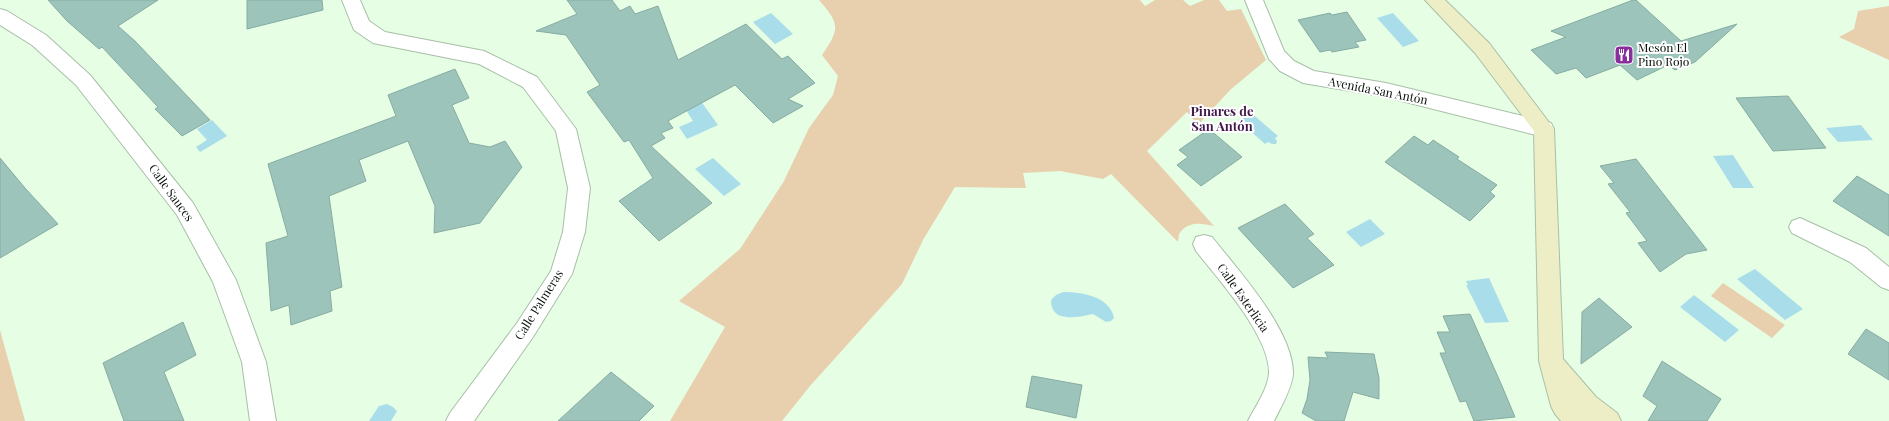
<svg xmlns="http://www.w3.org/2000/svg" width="1889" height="421" font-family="'Playfair Display',serif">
	<rect width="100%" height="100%" fill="#e5fee4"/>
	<path fill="#e8d0af" d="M819,0H1140L1145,6L1155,0H1183L1190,6L1204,0H1219L1227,11L1241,9L1266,60L1230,90L1198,125L1187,112L1147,151L1214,226C1200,223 1188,221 1179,234L1178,242L1111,174L1103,179L1060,171L1023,173L1026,188L955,187L923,240L902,284L810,386L782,421H670L725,327L679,301L740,249L784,181L809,128L833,95L838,76L822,55C840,29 840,24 819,0Z
		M1889,6V60L1839,37L1854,29L1858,11Z
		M1723,283L1785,325L1772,338L1711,296Z
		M0,330L25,421H0Z"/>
	<path fill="#aaddea" d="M771,13L793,34L775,44L753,22Z
		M1393,13L1419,41L1403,47L1377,18Z
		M698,97L718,125L687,139L679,127L693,121L682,104Z
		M1250,112L1278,136L1275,138L1277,141L1276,144H1272L1268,142L1265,144L1238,120Z
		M212,120L227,136L200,152L196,147L207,140L197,129Z
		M1861,125L1873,140L1838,142L1826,128Z
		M1733,155L1754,188H1733L1713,156Z
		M713,158L741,184L724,196L695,169Z
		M1370,219L1385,234L1361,247L1346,232Z
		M1755,269L1803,309L1785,320L1737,279Z
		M1489,278L1509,322L1485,323L1466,285H1468L1466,281Z
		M1063,292C1081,292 1110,296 1114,318L1111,321L1106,322L1093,314C1078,317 1051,324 1051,300L1056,295Z
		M1694,295L1739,330L1725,342L1680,307Z
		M387,404L393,407L397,411L391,421H369L379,406Z"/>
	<path fill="#9dc4bb" stroke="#86aca3" d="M48,0H158L118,26L135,41L210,120L182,136L155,109L158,107L102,47L99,49L67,21Z
		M247,0H322L323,10L247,29Z
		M567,0H612L620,11L630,6L635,14L658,6L678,60L746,24L782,59L788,56L815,83L788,99L803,106L773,123L735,85L668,121L673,128L661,133L665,138L651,146L712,203L659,241L619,201L653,178L629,140L624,142L587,92L600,85L566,35L536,31L577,14Z
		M1633,0H1636L1681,41L1737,24L1695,62L1675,70L1668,65L1637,80L1620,65L1586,78L1576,68L1556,74L1531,50L1566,37L1551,31Z
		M1347,12L1366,40L1355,42L1359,47L1332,52L1330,50L1320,52L1298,20L1330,13L1332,15Z
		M455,69L469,98L452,105L469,143L490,147L505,141L522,167L480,223L434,233L435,206L408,141L359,160L366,181L329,196L342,287L330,291L332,311L291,325L289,305L271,311L266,243L288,236L268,164L396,116L388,95Z
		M1788,96L1826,148L1773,151L1736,98Z
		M1209,129L1242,157L1201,186L1177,165L1188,157L1179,150Z
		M1414,136L1428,145L1433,140L1459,157L1457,159L1497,185L1490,192L1495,196L1470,221L1385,162Z
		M0,158L25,188L58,224L0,258Z
		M1636,159L1707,250L1686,254L1660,272L1638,243L1647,241L1626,213L1630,212L1608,184L1614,183L1600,166Z
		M1857,176L1889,195V236L1833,201Z
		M1285,204L1314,234L1307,238L1334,265L1293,288L1238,228Z
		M1599,298L1632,327L1581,364L1582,312Z
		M1470,314L1502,386L1515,417L1474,421L1466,401L1460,402L1456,392L1440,353H1446L1437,332H1450L1443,316Z
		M183,322L196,355L164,372L184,421H124L103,363Z
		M1866,329L1889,343V380L1848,354Z
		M1325,352L1374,354L1379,378V399L1353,392L1344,421H1316L1302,413L1307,399L1310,380L1308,357L1328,358Z
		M1662,361L1721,399L1707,421H1648L1657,406L1643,396Z
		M611,372L654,406L639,421H558Z
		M1032,376L1082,385L1076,418L1026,407Z"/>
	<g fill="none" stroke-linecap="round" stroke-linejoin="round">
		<g stroke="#a8bfa7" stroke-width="2">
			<path id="street" d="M342,0H360L369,21L385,32L484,51L537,77L576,129L590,188L585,232L572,274L533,337L474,421H446L450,413L517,323L551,271L563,232L568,188L556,131L523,87L479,64L373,43L354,30Z
				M1245,0H1263L1284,51L1294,61L1314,71L1386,83L1544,121L1551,123L1554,129L1551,135L1544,137L1386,97L1303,83L1280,71L1269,59Z
				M0,9L7,11L46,35L90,75L193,203L236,280L266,362L276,421H250L242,362L213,282L177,215L76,85L32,45L0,25Z
				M1800,218L1866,248L1889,267V290L1881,287L1850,262L1792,233L1789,227L1792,221Z
				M1204,235L1212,237C1238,270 1293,330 1293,373C1293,386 1280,409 1274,421H1248C1255,407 1268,389 1269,373C1270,336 1218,279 1196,251L1193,244L1196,237Z"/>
		</g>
		<g stroke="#a8bfa7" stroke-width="2">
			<path id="secondary" d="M1425,0H1445L1489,43L1554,129L1563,359L1596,397L1617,413L1621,421H1561L1555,414L1551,406L1539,361L1534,131L1475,53Z"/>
		</g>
		<use href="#street" fill="#fff" fill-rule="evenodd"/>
		<use href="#secondary" fill="#edeec6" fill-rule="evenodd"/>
	</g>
	<defs>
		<g id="restaurant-square" transform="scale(1)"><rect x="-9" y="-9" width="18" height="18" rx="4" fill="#882f9b" stroke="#fff"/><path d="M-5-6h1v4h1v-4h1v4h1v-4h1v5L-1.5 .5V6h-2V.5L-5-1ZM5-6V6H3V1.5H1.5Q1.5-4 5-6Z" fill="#fff"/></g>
	</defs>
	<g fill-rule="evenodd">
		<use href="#restaurant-square" x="1624" y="55"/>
	</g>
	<g text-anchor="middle" stroke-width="4" stroke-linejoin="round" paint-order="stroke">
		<g font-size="12" fill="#060e07" stroke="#fff" text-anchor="start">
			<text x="1638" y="52">Mesón El<tspan x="1638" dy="14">Pino Rojo</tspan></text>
		</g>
		<g font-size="12" fill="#060e07" stroke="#fff">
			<text transform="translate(1378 91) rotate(11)" y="4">Avenida San Antón</text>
			<text transform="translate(171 193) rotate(54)" y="4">Calle Sauces</text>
			<text transform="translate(1243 298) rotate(55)" y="4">Calle Esterlicia</text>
			<text transform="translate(539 305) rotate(-58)" y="4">Calle Palmeras</text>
		</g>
		<g font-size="13" font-weight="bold" fill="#42184c" stroke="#fff">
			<text x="1222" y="116">Pinares de<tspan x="1222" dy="15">San Antón</tspan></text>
		</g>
	</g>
</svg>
